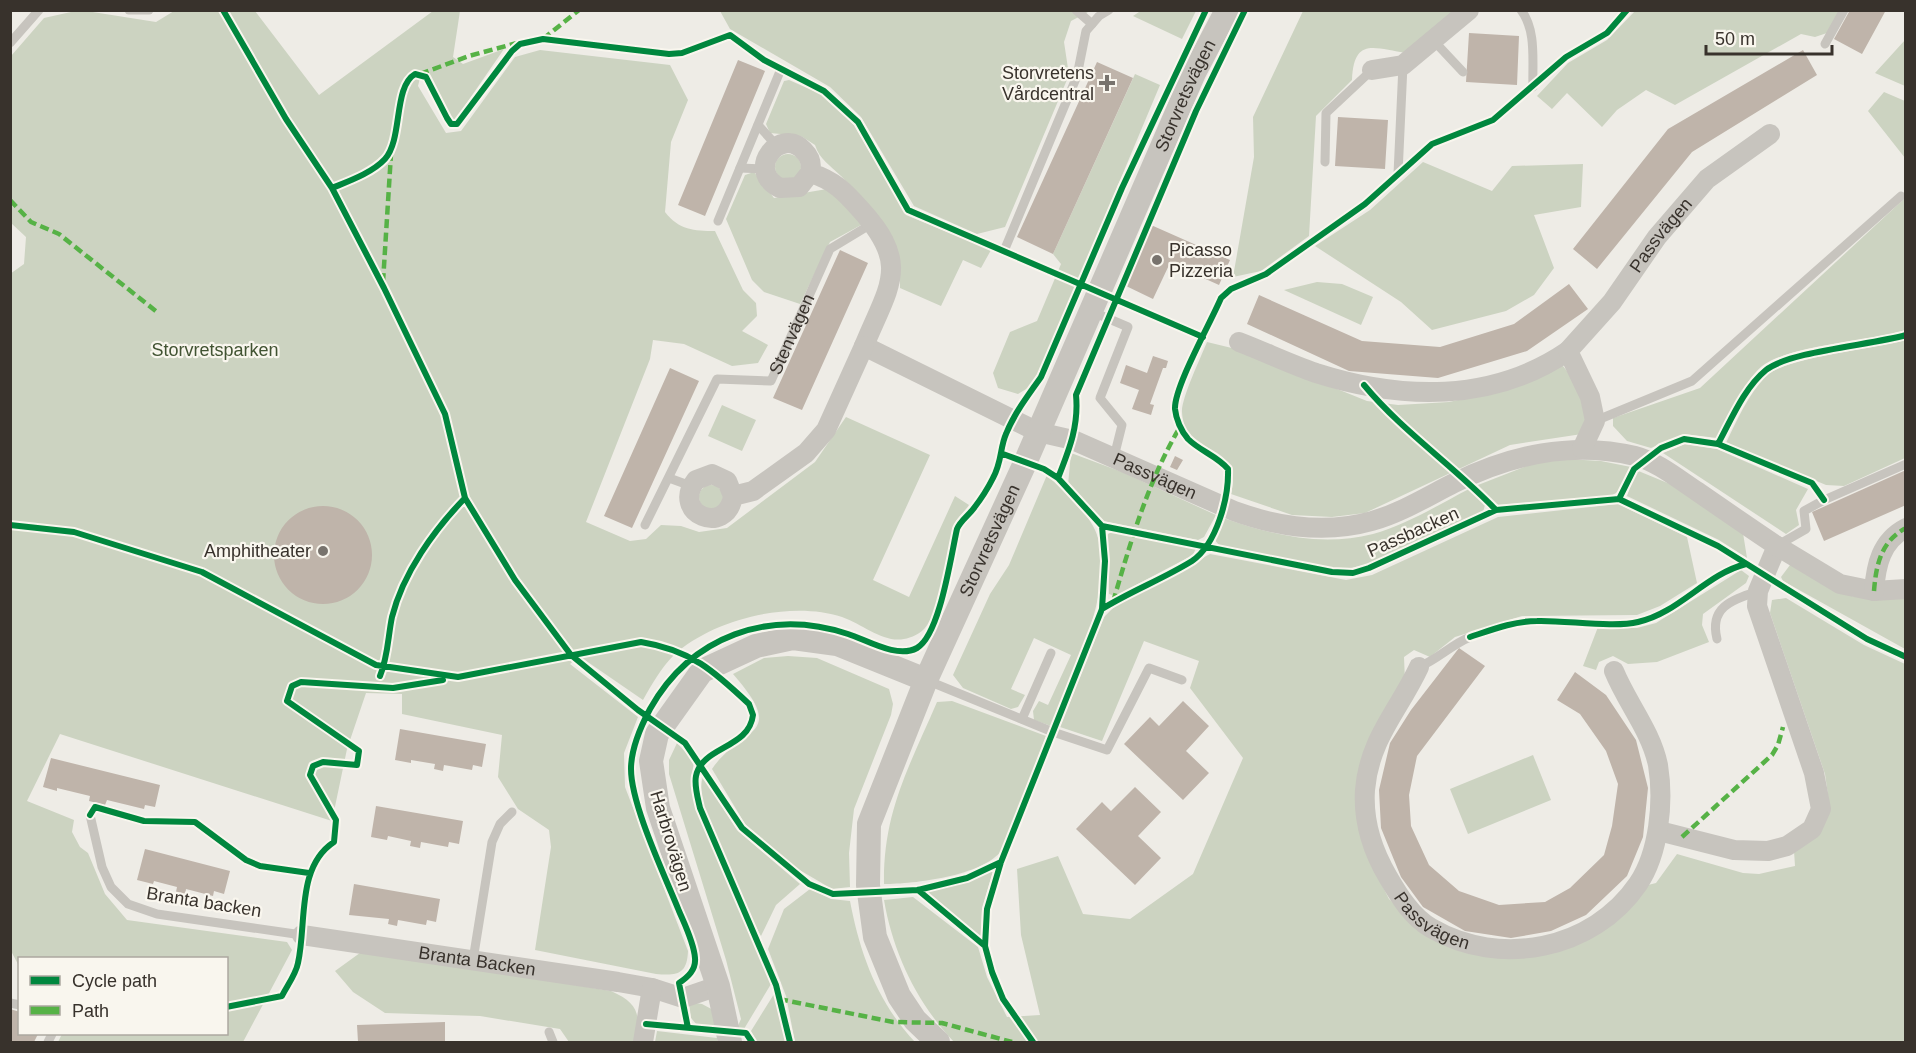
<svg xmlns="http://www.w3.org/2000/svg" width="1916" height="1053" font-family="Helvetica,sans-serif">
	<rect width="100%" height="100%" fill="#eeece6"/>
	<path fill="#ccd3c1" d="M80,10L156,22L174,11H255L319,95L433,11H460L453,57L463,64L504,49L455,120L450,121L421,74L418,86L446,133L461,131L515,57L540,50L670,65L688,100L671,142L665,212C679,230 694,231 715,231L743,290L756,303L757,316L742,331L768,345L758,363L732,366L684,344L653,340L650,359L586,522L630,541L646,539L661,525L681,526L699,532L727,528L815,462L846,417L930,455L873,580L909,597L955,496L969,505C965,511 958,517 955,523C952,530 954,539 953,546C951,564 936,620 922,631C892,653 870,627 842,617C791,600 713,619 674,655C661,668 652,684 643,700L579,656L570,664L638,717L624,753L625,787L688,951C687,974 678,976 656,974L535,950L551,847L549,830L518,809L498,777L502,735L402,714V694L366,693L347,749L332,821L60,734L27,801L74,820L72,832L80,847L88,853L105,894L127,920L287,942L292,950L243,1042H58L62,1034H226V958H20L19,966L11,951L10,274L24,264L26,237L11,223V56L44,18Z
		M1142,10H1196V11L1182,39L1133,16Z
		M720,11H1090L1071,21L1064,42L1069,75L1005,227L977,234L914,206L861,117L830,87L730,29Z
		M1303,11H1456L1407,53C1373,48 1354,37 1352,80L1316,116L1309,236L1261,271L1233,277L1254,157L1253,117Z
		M1635,11H1839L1827,33L1815,37L1801,34L1675,105L1646,90L1617,110L1602,127L1567,93L1552,109L1537,96L1568,63L1607,40Z
		M1905,40V86L1875,73Z
		M1135,74L1160,85L1037,378L1031,386L1018,394L998,388L993,373L1010,332L1037,321L1061,264L1053,254Z
		M789,80L823,95L854,125L906,215L991,250L981,268L963,260L941,306L900,288C901,239 874,210 841,176C830,165 820,160 815,145L801,136L770,133L766,124L784,81Z
		M1884,92L1905,101V158L1868,111Z
		M775 167a13 13 0 1 1 26 0a13 13 0 1 1-26 0Z
		M1423,162L1492,191L1512,166L1583,164L1581,207L1534,215L1554,268L1534,295L1506,311L1432,330L1401,302L1315,246L1370,210Z
		M754,172L774,198L827,189L862,219L861,225L830,242L800,304L764,292L752,280L726,219L745,175Z
		M1905,198V330C1866,342 1798,344 1765,364C1748,374 1727,419 1717,438L1684,434L1651,448L1627,441L1613,426V418L1700,388Z
		M1317,282L1342,284L1373,297L1361,325L1284,290Z
		M1905,340V458L1844,486L1826,485L1726,443C1737,420 1748,395 1766,376C1785,357 1876,349 1905,340Z
		M1207,342L1240,350L1367,401L1398,405L1449,402L1511,388L1554,367L1563,366C1578,384 1592,412 1582,434L1510,445L1365,513L1332,517L1292,515L1231,494C1244,439 1184,459 1182,412C1181,399 1201,357 1207,342Z
		M722,405L756,420L742,451L708,436Z
		M1685,444L1717,449L1808,489L1796,510L1799,525L1786,534L1663,453Z
		M1071,453L1122,472L1216,515L1204,537L1198,540L1103,521L1068,485Z
		M1566,459L1601,461L1631,467L1619,491L1611,496L1497,505L1478,485L1532,464Z
		M1636,470L1670,484L1743,533L1747,558L1719,540L1627,496Z
		M1047,475C1062,490 1083,507 1093,526C1122,579 1071,675 1051,726L1034,720L1033,711L1039,701L1048,705L1071,655L1034,638L1011,689L1025,695L1018,707L1011,709L963,688L953,675L990,594L1009,565Z
		M699 497a12 12 0 1 1 24 0a12 12 0 1 1-24 0Z
		M1469,489L1485,505L1483,512L1368,564L1351,568H1333L1219,545L1214,539L1223,518C1272,535 1321,547 1373,534C1406,525 1438,505 1469,489Z
		M1618,504L1687,537L1697,583L1660,606L1637,615L1522,616L1455,637L1430,657L1414,650L1404,657L1405,681L1367,744L1372,865L1389,899L1429,934L1530,957L1644,886L1656,883L1677,854L1743,873L1759,874L1795,866L1794,851L1830,809L1825,774L1770,613L1772,600L1786,598L1864,645L1905,664V1042H954C917,1003 893,953 884,900L913,897L978,947L987,977L1007,1017L1040,1015L1021,935L1017,869L1058,856L1083,914L1130,919L1193,874L1243,758L1190,688L1199,661L1144,641L1102,741L1060,727L1104,617L1116,605L1210,554L1346,580L1372,575L1498,517Z
		M1111,532L1196,548L1193,555L1115,596L1109,594L1107,535Z
		M1793,561L1839,592L1855,597L1905,596V649L1783,581L1781,577Z
		M1741,570L1749,576L1746,583L1703,614L1702,625L1709,642L1657,662L1628,664L1613,656L1599,662L1596,670L1583,666L1598,627L1637,628L1656,623Z
		M788,656L817,658L889,689L893,704L891,715L854,809L849,853L850,887L832,889L791,865L745,824L712,769C742,725 789,738 733,674L764,658Z
		M952,701L1046,736L1002,850C983,876 914,884 884,884C883,812 909,767 937,702Z
		M677,743L694,761L691,783L697,811L771,984L744,1029L737,1028L741,1019L726,960L669,774V760Z
		M1533,755L1551,800L1468,834L1450,789Z
		M703,777L737,830L800,884L776,905L761,936C746,906 691,805 703,777Z
		M993,871L982,909L981,937L927,892Z
		M810,889L831,899L850,901C860,954 878,1003 915,1042H795L786,996L768,949L784,909Z
		M364,950L611,991C638,1003 641,1014 636,1042H569L560,1029L480,1016L385,1013L353,992L335,971Z
		M774,994L786,1042H757L751,1031Z
		M689,1002L702,1004L717,1012L724,1028L697,1025L691,1018Z
		M657,1031L717,1038L718,1042H655Z"/>
	<path fill="#bfb4aa" d="M1850,10H1886L1862,54L1834,39Z
		M1469,33L1519,36L1517,85L1466,82Z
		M1803,50L1817,75L1692,152L1597,269L1573,249L1668,129Z
		M738,60L765,71L705,216L678,205Z
		M1097,62L1133,78L1053,254L1017,237Z
		M1338,117L1388,120L1385,169L1335,166Z
		M1151,225L1230,260L1219,285L1170,263L1153,299L1124,285Z
		M840,250L868,263L802,410L773,398Z
		M1569,284L1588,309L1527,351L1438,378L1349,371L1247,324L1259,295L1362,341L1440,347L1514,324Z
		M1153,356L1168,361L1166,368H1163L1150,404L1154,405L1151,415L1132,409L1139,390L1120,383L1126,365L1147,373Z
		M670,368L699,381L632,528L604,516Z
		M1175,456L1183,460L1177,470L1170,467Z
		M1906,470V505L1824,541L1812,512Z
		M274 555a49 49 0 1 1 98 0a49 49 0 1 1-98 0Z
		M1459,648L1485,666L1417,756L1409,795L1411,826L1429,865L1459,891L1499,905L1545,902L1570,888L1604,855L1612,826L1618,784L1606,751L1580,714L1557,700L1575,672L1606,695L1636,740L1648,788L1643,837L1627,876L1586,915L1551,931L1511,938L1465,931L1423,907L1401,877L1381,828L1379,790L1390,743L1411,710Z
		M1183,701L1209,726L1186,751L1209,773L1183,800L1124,744L1150,717L1159,726Z
		M400,729L486,744L482,767L473,765L472,770L444,765L443,771L434,769L435,764L411,760V763L395,760Z
		M51,758L160,785L155,807L145,805L144,809L107,800L105,805L89,801L90,796L57,788V791L43,787Z
		M1135,787L1161,812L1138,836L1161,858L1135,885L1076,829L1102,802L1111,811Z
		M376,806L463,821L459,844L449,842L448,847L421,842L420,848L410,846L411,841L388,836L387,840L371,837Z
		M145,849L230,871L224,894L214,891L213,896L186,889L185,895L176,892L177,887L154,881L153,884L137,880Z
		M354,884L440,899L436,922L427,920L426,925L398,920L397,926L388,924L389,919L349,915Z
		M10,1009L20,1012V1034H38L34,1042H10Z
		M445,1022V1042H358L357,1025Z"/>
	<g fill="none" stroke-linecap="round" stroke-linejoin="round">
		<g stroke="#c7c4be" stroke-width="9">
			<path d="M129,10H149"/>
			<path d="M1076,10L1092,24"/>
			<path d="M1521,10C1537,31 1532,62 1533,87"/>
			<path d="M1433,40L1463,72"/>
			<path d="M10,43L39,10"/>
			<path d="M1825,44L1844,10"/>
			<path d="M758,125L777,146"/>
			<path d="M1325,162L1326,113L1372,70"/>
			<path d="M740,168L765,169"/>
			<path d="M1398,174L1403,65"/>
			<path d="M718,221L781,69"/>
			<path d="M1004,251L1077,76L1086,31L1099,16L1109,10"/>
			<path d="M1093,312L1128,327L1100,398L1122,425L1114,457"/>
			<path d="M1595,421L1692,381L1901,196"/>
			<path d="M669,478L691,486"/>
			<path id="s1" d="M645,525L717,379L771,381L830,249L873,223"/>
			<path d="M1778,545L1806,529L1804,511L1824,500L1906,464"/>
			<path d="M1717,639C1709,607 1732,600 1758,591"/>
			<path d="M1419,667C1438,659 1451,645 1470,637"/>
			<path d="M926,680L1053,732L1107,750L1149,668L1182,680"/>
			<path d="M1022,719L1051,653"/>
			<path d="M90,815L102,867L111,887L128,904L157,914L302,935"/>
			<path d="M473,960L492,842L500,824L512,812"/>
			<path d="M10,1003L20,1005"/>
			<path d="M549,1032L553,1042"/>
			<path d="M48,1042L52,1034"/>
		</g>
		<g stroke="#c7c4be" stroke-width="20">
			<path d="M1372,70L1403,65L1469,10"/>
			<path id="s2" d="M810,173L799,187L780,188C744,170 781,125 804,151C810,157 812,165 810,173C834,180 845,192 861,210C911,265 889,285 864,346L1038,432L1073,440L1234,511C1278,527 1326,534 1372,521C1401,513 1428,496 1454,483C1510,455 1573,441 1635,456C1658,462 1678,479 1698,492C1724,510 1750,528 1777,546L1758,591L1757,606L1814,773L1821,809L1812,829L1787,846L1768,851L1734,850L1659,831"/>
			<path d="M1239,342C1265,352 1290,364 1316,373C1401,400 1492,403 1568,351"/>
			<path id="s3" d="M1582,449L1595,421L1590,397L1568,351L1612,302L1657,237L1707,179L1770,134"/>
			<path d="M733,496L727,481L712,474L696,480C670,514 727,537 733,496L753,491L806,453L826,430L864,346"/>
			<path d="M1777,546L1840,584L1874,591L1906,589"/>
			<path d="M1874,591C1876,565 1881,541 1906,528"/>
			<path id="s4" d="M1419,667C1399,710 1369,739 1365,790C1363,821 1372,850 1388,877C1399,896 1412,917 1431,928C1500,968 1593,950 1638,884C1659,853 1664,802 1658,765C1651,731 1627,703 1614,671"/>
			<path id="s5" d="M302,935L618,982L652,988L683,998L718,986"/>
			<path d="M643,1042L652,988"/>
		</g>
		<g stroke="#c7c4be" stroke-width="24">
			<path d="M730,1042L718,986L658,808L651,761L657,734L702,671L756,646L793,638L837,644L926,680"/>
			<path id="s6" d="M938,1042L915,1020L899,996L875,937L868,885L869,824L926,680L1025,463L1194,73L1227,10"/>
		</g>
		<path stroke="#56b246" stroke-width="4.5" stroke-dasharray="9 4.5" stroke-linecap="butt" d="M543,39L579,10
			M420,74L469,56L517,43
			M10,200L31,222L59,234L157,312
			M383,282L391,154
			M1874,591C1876,565 1881,541 1906,528
			M1113,602C1131,541 1148,481 1180,427
			M1682,837L1772,755L1778,745L1783,727
			M779,999L893,1022L942,1023L1012,1042"/>
		<g stroke="#f9f6ee" stroke-width="10">
			<path id="cycleway" d="M223,10L286,119L332,188L384,288L445,414L465,498L515,580L571,655L638,710L685,743L742,828L809,884L833,894L918,890L967,878L1001,862
				M332,188C349,181 372,173 385,159C403,139 393,87 415,74L426,77L447,118L451,124H457L512,51L520,44L543,39L669,54L682,53L730,35L764,60L824,91L858,122L908,210L1203,337
				M1364,385C1403,432 1454,466 1496,510
				M1718,444L1812,483L1824,500
				M1003,454L1044,469L1058,478L1102,526L1332,572L1353,573L1369,568L1496,510L1619,499L1718,546L1867,639L1906,657
				M1058,478C1069,450 1079,426 1076,395L1196,111L1245,10
				M1619,499L1634,469L1661,448L1684,439L1718,444C1731,420 1744,388 1766,370C1790,351 1872,345 1906,335
				M10,525L74,532L202,572L376,665L458,677L641,642C691,650 714,671 749,704L753,715C749,749 702,746 696,776C694,786 698,799 700,808L776,985L790,1042
				M1102,609C1131,591 1163,579 1192,561C1217,544 1229,497 1228,469C1217,456 1200,451 1188,439C1181,431 1176,419 1175,409C1174,387 1211,322 1221,298L1231,289L1266,274L1365,204L1432,144L1493,120L1566,57L1607,33L1627,10
				M1470,637C1491,630 1514,621 1537,621C1565,620 1613,628 1638,622C1679,613 1706,574 1746,564
				M380,676C388,657 388,636 392,617C403,573 434,530 465,498
				M90,815L95,807L144,821L195,822L246,860L260,866L309,873
				M918,890L985,946
				M226,1007L282,996C287,986 296,974 298,963C307,923 296,867 334,842L336,820L310,775L313,766L323,762L357,765L359,751L287,701L292,686L301,682L393,688L443,680
				M646,1024L746,1033L752,1042
				M688,1028L679,983C688,977 696,970 695,958C694,943 685,925 679,911C665,876 631,805 631,769C631,750 641,726 650,709C691,636 769,608 848,634C867,640 897,659 917,648C940,635 951,555 957,529C960,521 969,515 974,508C981,499 988,488 993,478C1002,462 1000,447 1006,434C1014,414 1028,395 1041,377L1122,188L1206,10
				M1033,1042L1003,999L992,972L985,946L987,909L1001,862L1102,609L1105,561L1102,526"/>
		</g>
		<use href="#cycleway" stroke="#00873e" stroke-width="6"/>
	</g>
	<g fill="#78736d" stroke="#f9f6ee" stroke-width="2">
		<path d="M1104 74h6v6h6v6h-6v6h-6v-6h-6v-6h6z"/>
		<circle cx="1157" cy="260" r="6"/>
		<circle cx="323" cy="551" r="6"/>
	</g>
	<g text-anchor="middle" stroke-width="4.5" stroke-linejoin="round" paint-order="stroke">
		<g font-size="18" fill="#38322c" stroke="#f9f6ee" text-anchor="end">
			<text x="1094" y="79">Storvretens<tspan x="1094" dy="21">Vårdcentral</tspan></text>
			<text x="1169" y="256" text-anchor="start">Picasso<tspan x="1169" dy="21">Pizzeria</tspan></text>
			<text x="311" y="557">Amphitheater</text>
		</g>
		<g font-size="18" fill="#38322c" stroke="#f9f6ee">
			<text dy="6" stroke="none"><textPath href="#s6" startOffset="1032">Storvretsvägen</textPath></text>
			<text dy="6" stroke="none"><textPath href="#s3" startOffset="255">Passvägen</textPath></text>
			<text dy="6" stroke="none"><textPath href="#s1" startOffset="268">Stenvägen</textPath></text>
			<text dy="6" stroke="none"><textPath href="#s2" startOffset="676">Passvägen</textPath></text>
			<text transform="translate(1413 532) rotate(-24)" y="6">Passbacken</text>
			<text dy="6" stroke="none"><textPath href="#s6" startOffset="546">Storvretsvägen</textPath></text>
			<text transform="translate(671 841) rotate(73)" y="6">Harbrovägen</text>
			<text transform="translate(204 902) rotate(9)" y="6">Branta backen</text>
			<text dy="6" stroke="none"><textPath href="#s4" startOffset="291">Passvägen</textPath></text>
			<text dy="6" stroke="none"><textPath href="#s5" startOffset="177">Branta Backen</textPath></text>
		</g>
		<g font-size="18" fill="#415332" stroke="#f9f6ee">
			<text x="215" y="356">Storvretsparken</text>
		</g>
	</g>
	<rect width="1916" height="1053" fill="none" stroke="#38322c" stroke-width="24"/>
	<rect x="18" y="957" width="210" height="78" fill="#f9f6ee" stroke="#aca8a0" stroke-width="1.5"/>
	<rect x="30" y="976" width="30" height="9" fill="#00873e" stroke="#aca8a0" stroke-width="1.5"/>
	<text x="72" y="987" font-size="18" fill="#38322c">Cycle path</text>
	<rect x="30" y="1006" width="30" height="9" fill="#56b246" stroke="#aca8a0" stroke-width="1.5"/>
	<text x="72" y="1017" font-size="18" fill="#38322c">Path</text>
	<path d="M1706 45v9h126v-9" fill="none" stroke="#38322c" stroke-width="3"/>
	<text x="1715" y="45" font-size="18" fill="#38322c" stroke="#f9f6ee" stroke-width="4.5" paint-order="stroke">50 m</text>
</svg>
